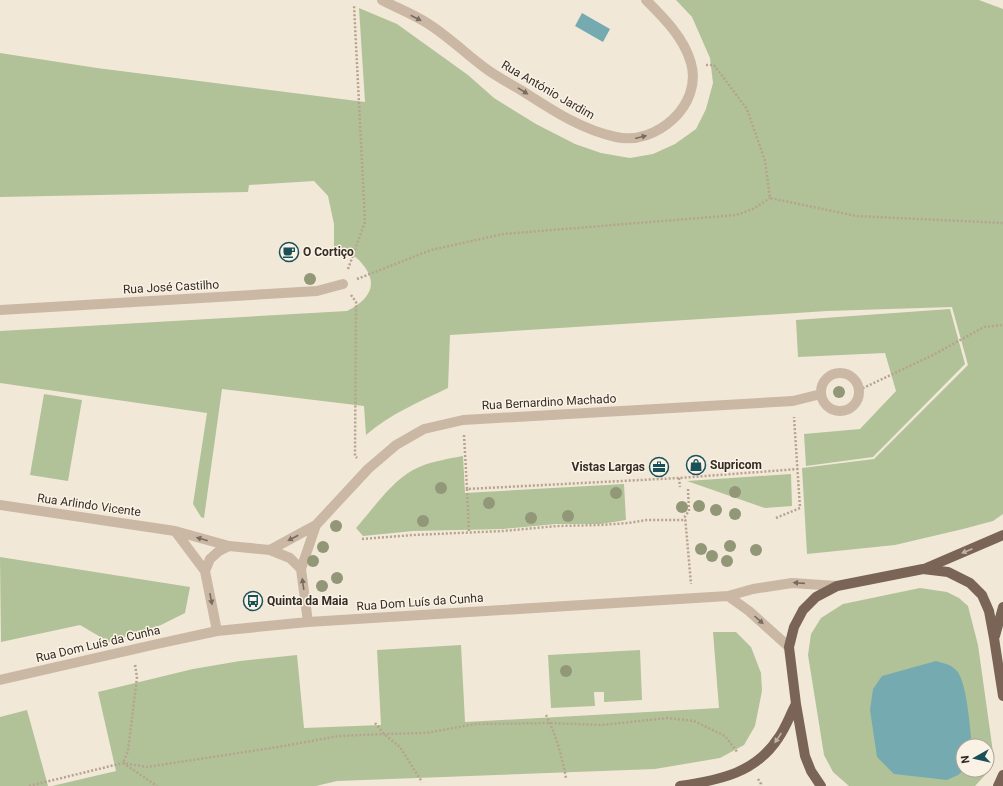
<svg xmlns="http://www.w3.org/2000/svg" width="1003" height="786" font-family="Roboto,sans-serif">
	<rect width="100%" height="100%" fill="#f2e8d8"/>
	<path fill="#b1c298" fill-rule="evenodd" d="M676,0H979L1003,9V514L993,521L963,529L895,545L807,554L802,468L874,459L968,365L952,307L827,311L450,335L448,388C419,402 390,414 366,435L364,406L222,389L204,518L201,517L193,504L207,413L0,383V331L347,311C366,301 380,287 364,266C360,261 356,256 350,255C345,254 339,255 334,255V224L328,196L314,181L249,185L248,192L0,197V53L97,68L365,102L359,8L397,24L468,75L494,98L536,124L575,144L601,153L630,158L653,154L675,144L696,129L706,109L713,83L710,58L692,17Z
		M950,309L965,364L873,457L806,466L804,434L860,429L896,391L885,353L798,357L796,320Z
		M44,394L82,400L68,481L30,475Z
		M463,456L465,493L624,484L626,520L601,524H556L503,529L413,531L363,536L356,528C373,509 391,482 413,470C428,462 446,459 463,456Z
		M791,474L792,506L765,508L687,481Z
		M0,557L190,587L185,613L161,625L109,642L80,625L1,642Z
		M920,588L947,592L959,598L968,606L978,645L993,752L986,774L975,786H849L833,772L824,755L808,655L811,634L821,618L843,604ZM963,746H987V770H963Z
		M713,632H736L751,647L761,673L762,691L755,726L744,745L720,758L655,769L337,781L316,786H52L116,771L98,692L193,669L240,661L297,655L304,728L381,725L377,650L461,645L465,722L719,708Z
		M640,650L642,700L604,702V692H594L595,706L551,708L548,655Z
		M27,710L48,786H0V717Z"/>
	<path fill="#76aab1" d="M582,13L610,29L603,42L575,26Z
		M936,661C943,663 950,664 956,670C967,680 970,729 972,746H963L964,770L958,775L947,780L894,774L877,757L870,710L873,689L882,676Z"/>
	<g fill="none" stroke-linecap="round" stroke-linejoin="round">
		<path stroke="#b7a28e" stroke-width="2.5" stroke-dasharray="2 2" stroke-linecap="butt" d="M706,65H714L747,109L765,161L770,198L856,216L1003,223
			M348,269L365,222L354,5
			M357,279L431,250L503,234L736,215L753,209L770,198
			M351,295L356,302L355,456L357,458
			M859,390L933,355L984,327L1003,325
			M464,435L467,489L679,478L798,469
			M679,478L680,487
			M467,489L469,532
			M688,489L689,511L685,516L691,584
			M776,518L800,508L794,417
			M362,539L413,535L503,531L557,526L601,525L628,523L647,520H686
			M135,665L137,677L128,751L123,763L157,786
			M546,715C556,735 562,756 566,778
			M375,723L384,734L400,747L422,782
			M758,779L761,784V786
			M29,786L123,763L147,767L278,747L339,736L384,734L426,733L475,724L550,723L602,725L668,718L694,721L725,736L738,753"/>
		<path stroke="#cbb8a4" stroke-width="10" d="M382,0C397,8 413,14 427,23C448,36 466,54 485,68C497,77 511,84 524,92C552,110 582,130 616,137C656,146 703,105 691,63C684,38 665,19 646,0
			M0,310L317,291L343,284
			M821 392a19 19 0 1 1 38 0a19 19 0 1 1-38 0Z
			M0,505L175,531L229,546
			M175,531L205,571
			M270,550L316,525L368,469L396,445L424,429L463,420L793,401L821,394
			M301,569L316,525
			M728,596L749,611L789,647
			M217,631L205,571L210,559L219,551L229,546L270,550L290,558L301,569L308,622
			M0,680L157,644L217,631L308,622L728,596L753,589L792,583L837,586"/>
		<path stroke="#796456" stroke-width="10" d="M924,569L1003,535
			M995,636L1003,607
			M680,786C720,780 756,773 779,737C786,727 790,715 796,704
			M821,786L811,771L805,756L796,704L789,647L794,627L803,610L816,597L837,586L923,569L948,572L970,583L982,595L989,611L994,638L1003,696
			M998,786L1003,775"/>
	</g>
	<g fill="#919777">
		<circle cx="310" cy="279" r="6"/>
		<circle cx="839" cy="392" r="6"/>
		<circle cx="441" cy="488" r="6"/>
		<circle cx="735" cy="492" r="6"/>
		<circle cx="616" cy="493" r="6"/>
		<circle cx="489" cy="503" r="6"/>
		<circle cx="699" cy="506" r="6"/>
		<circle cx="682" cy="507" r="6"/>
		<circle cx="716" cy="510" r="6"/>
		<circle cx="735" cy="514" r="6"/>
		<circle cx="568" cy="516" r="6"/>
		<circle cx="531" cy="518" r="6"/>
		<circle cx="423" cy="521" r="6"/>
		<circle cx="336" cy="526" r="6"/>
		<circle cx="730" cy="546" r="6"/>
		<circle cx="323" cy="547" r="6"/>
		<circle cx="701" cy="549" r="6"/>
		<circle cx="756" cy="550" r="6"/>
		<circle cx="712" cy="556" r="6"/>
		<circle cx="313" cy="561" r="6"/>
		<circle cx="727" cy="561" r="6"/>
		<circle cx="337" cy="578" r="6"/>
		<circle cx="322" cy="586" r="6"/>
		<circle cx="566" cy="671" r="6"/>
	</g>
	<defs><path id="oneway-solid" d="M-6-.8H1V-3.2L6.5 0L1 3.2V.8H-6Z"/></defs>
	<g fill="#796b5f">
		<use href="#oneway-solid" transform="translate(416 18) rotate(27)"/>
		<use href="#oneway-solid" transform="translate(523 91) rotate(32)"/>
		<use href="#oneway-solid" transform="translate(641 137) rotate(-14)"/>
		<use href="#oneway-solid" transform="translate(293 538) rotate(152)"/>
		<use href="#oneway-solid" transform="translate(202 539) rotate(-164)"/>
		<use href="#oneway-solid" transform="translate(799 583) rotate(-176)"/>
		<use href="#oneway-solid" transform="translate(303 584) rotate(-98)"/>
		<use href="#oneway-solid" transform="translate(211 599) rotate(79)"/>
		<use href="#oneway-solid" transform="translate(759 620) rotate(42)"/>
	</g>
	<g fill="#c0b2a5">
		<use href="#oneway-solid" transform="translate(967 551) rotate(157)"/>
		<use href="#oneway-solid" transform="translate(778 738) rotate(124)"/>
	</g>
	<defs>
		<g id="cafe-ring" transform="scale(1)"><circle r="9.5" fill="#faf2e5" stroke="#195059" stroke-width="1.5"/><path d="M-5.5-4.5H6V0H3Q3 3.5 0 3.5H-2.5Q-5.5 3.5-5.5 0ZM3-3.2v2h1.7v-2ZM-6 4.5H4V6H-6Z" fill="#195059"/></g>
		<g id="shop-ring" transform="scale(1)"><circle r="9.5" fill="#faf2e5" stroke="#195059" stroke-width="1.5"/><path d="M-5-2.5h2.3a2.7 3.5 0 0 1 5.4 0H5L5.5 6h-11ZM-1.5-2.5h3a1.5 2.3 0 0 0-3 0Z" fill="#195059"/></g>
		<g id="office-ring" transform="scale(1)"><circle r="9.5" fill="#faf2e5" stroke="#195059" stroke-width="1.5"/><path d="M-6-3h4V-5.5h4V-3h4V5H-6ZM-1-4.5V-3h2v-1.5ZM-6 0V1H6V0Z" fill="#195059"/></g>
		<g id="bus-ring" transform="scale(1)"><circle r="9.5" fill="#faf2e5" stroke="#195059" stroke-width="1.5"/><path d="M-5-6H5V4H4V6H2V4H-2V6H-4V4H-5ZM-3.5-4V0h7V-4ZM-3.5 1.2v1.5H-2V1.2ZM2 1.2v1.5H3.5V1.2Z" fill="#195059"/></g>
	</defs>
	<g fill-rule="evenodd">
		<use href="#cafe-ring" x="289" y="252"/>
		<use href="#shop-ring" x="696" y="465"/>
		<use href="#office-ring" x="659" y="467"/>
		<use href="#bus-ring" x="253" y="601"/>
	</g>
	<g text-anchor="middle" stroke-width="3" stroke-linejoin="round" paint-order="stroke">
		<g font-size="12" fill="#362c26" stroke="#faf2e5">
			<text transform="translate(548 90) rotate(30)" y="4">Rua António Jardim</text>
			<text transform="translate(171 287) rotate(-3)" y="4">Rua José Castilho</text>
			<text transform="translate(549 402) rotate(-3)" y="4">Rua Bernardino Machado</text>
			<text transform="translate(89 505) rotate(8)" y="4">Rua Arlindo Vicente</text>
			<text transform="translate(420 602) rotate(-4)" y="4">Rua Dom Luís da Cunha</text>
			<text transform="translate(98 644) rotate(-13)" y="4">Rua Dom Luís da Cunha</text>
		</g>
		<g font-size="12" font-weight="bold" fill="#362c26" stroke="#faf2e5" text-anchor="start">
			<text x="303" y="256">O Cortiço</text>
			<text x="710" y="469">Supricom</text>
			<text x="645" y="471" text-anchor="end">Vistas Largas</text>
			<text x="267" y="605">Quinta da Maia</text>
		</g>
	</g>
	<g transform="translate(975 758) rotate(262)"><circle r="19" fill="#faf2e5" stroke="#aca399"/>
	<path d="M0-3L7 15L0 10L-7 15Z" fill="#195059"/>
	<text y="-6" font-size="11" font-weight="bold" text-anchor="middle" fill="#362c26">N</text>
	</g>
</svg>
